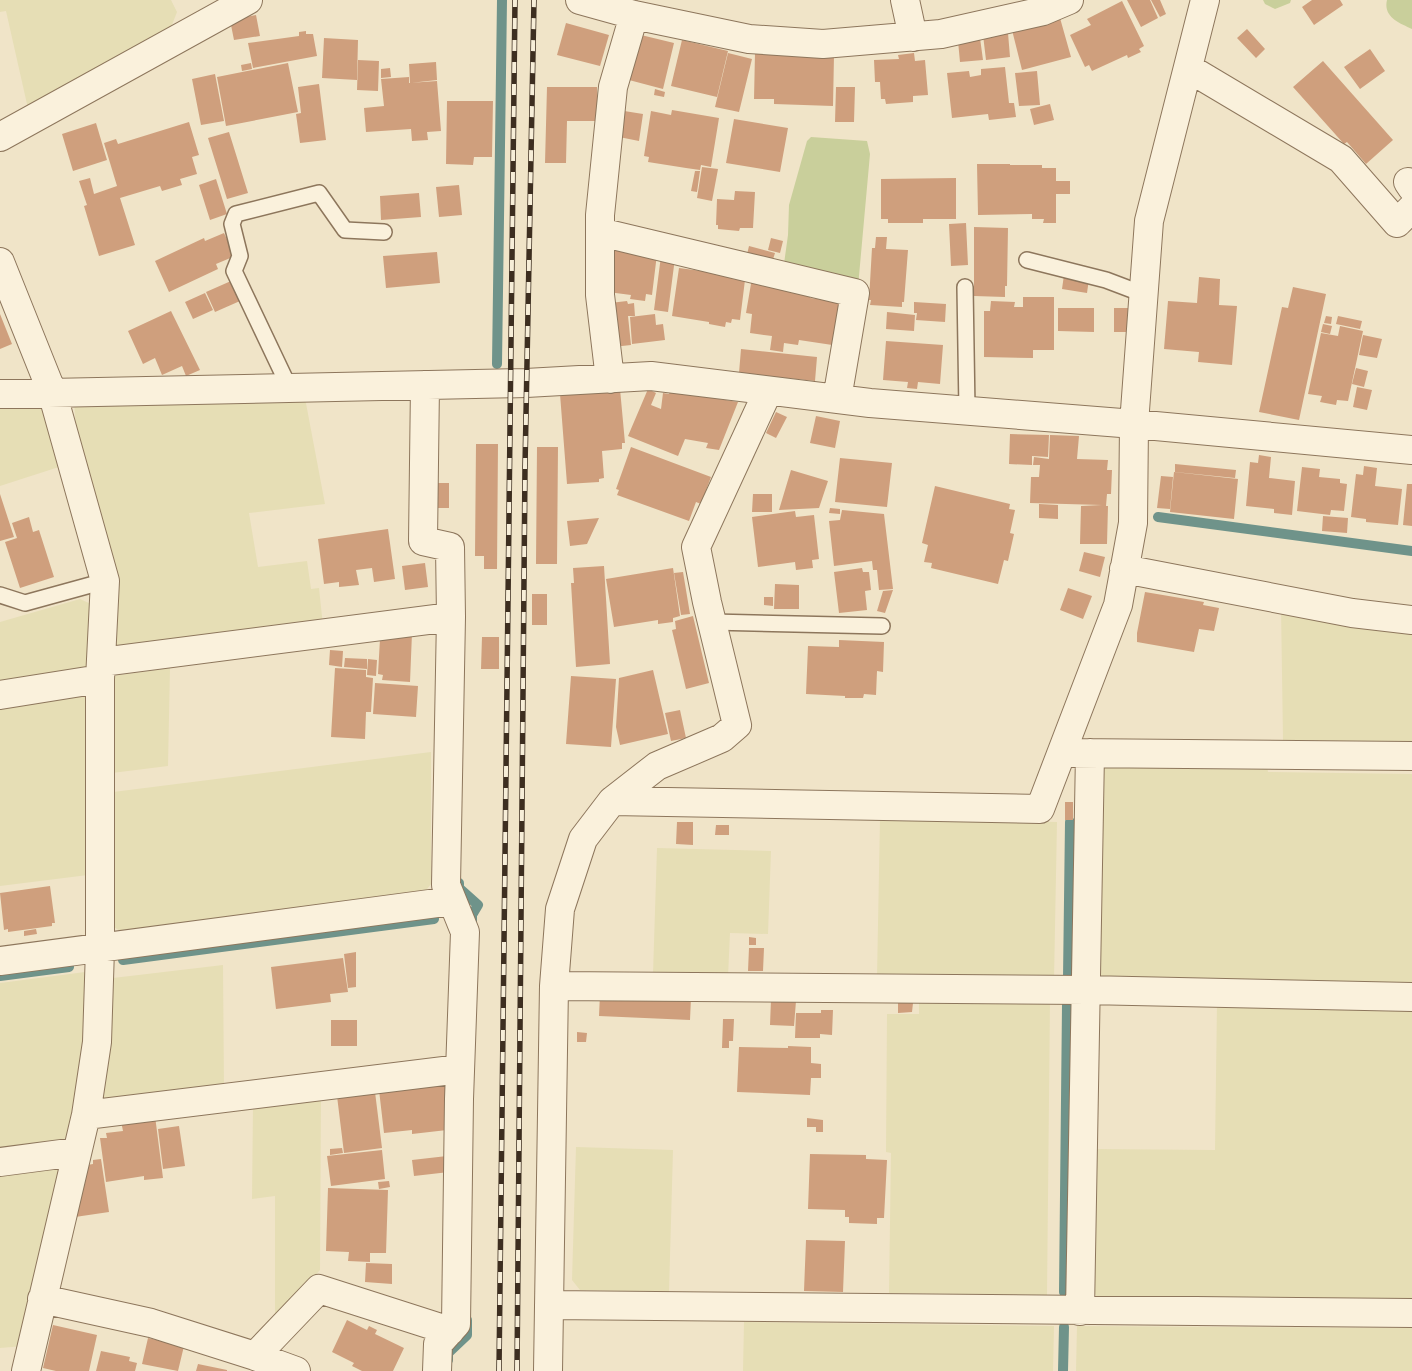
<svg xmlns="http://www.w3.org/2000/svg" width="1412" height="1371" font-family="Georgia,serif">
	<rect width="100%" height="100%" fill="#f0e4c8"/>
	<path fill="#e6deb5" d="M0,0H171L177,12L168,35L29,113L6,11L0,12Z
		M305,398L325,504L249,513L258,567L307,561L311,589L319,588L323,626L122,651L111,641L115,567L76,433L74,400Z
		M38,403L52,418L65,465L0,486V405Z
		M80,599L93,605L91,669L0,687V622Z
		M1281,607L1412,627V742L1283,740Z
		M170,668L168,766L112,773L113,676Z
		M83,690L92,696L88,875L0,886V702Z
		M431,752V884L423,894L122,932L112,926L113,792Z
		M1097,766H1267L1268,772L1412,774V985L1103,982L1094,976Z
		M880,819L1057,822L1054,980L877,977Z
		M657,848L771,851L768,934L730,933L728,977L653,974Z
		M223,965L224,1090L108,1105L101,1095L108,1058L113,978Z
		M85,972V1055L71,1138L0,1148V983Z
		M919,1000L1050,1001L1047,1295L889,1293L891,1153L886,1152L887,1014H919Z
		M1217,1003L1412,1005V1302L1099,1299L1090,1288L1092,1149L1215,1150Z
		M321,1096L320,1270L275,1320V1196L252,1199L253,1105Z
		M576,1147L673,1150L669,1292L580,1290L572,1280Z
		M58,1160L64,1172L24,1346L0,1348V1168Z
		M744,1322L1054,1326L1053,1371H743Z
		M1077,1326L1412,1328V1371H1076Z"/>
	<path fill="#c9cf9b" d="M1263,0H1291L1290,3L1275,9L1265,4Z
		M1387,0H1412V29C1399,23 1383,17 1387,0Z
		M811,137L867,141L870,154L858,287L783,271L788,235L789,205L807,141Z"/>
	<g fill="none" stroke-linecap="round" stroke-linejoin="round">
		<path stroke="#6f938a" stroke-width="10" d="M497,364L502,0
			M1158,517L1412,551
			M459,883V888L478,905L472,915V926
			M123,960L434,919
			M0,976L69,967
			M1068,978L1070,822
			M1064,1292L1067,1005
			M448,1360V1353L467,1335V1320
			M1063,1371L1064,1327"/>
	</g>
	<path fill="#cf9f7d" d="M1127,0H1150L1158,18L1141,27Z
		M1151,0H1160L1166,14L1160,17Z
		M1312,0H1340L1343,5L1314,25L1302,7Z
		M1122,1L1144,46L1139,49L1141,52L1128,58L1127,55L1092,71L1089,65L1085,67L1070,35L1091,25L1087,19Z
		M256,15L260,36L234,40L230,20Z
		M1060,18L1071,57L1022,70L1012,30Z
		M566,23L609,35L600,66L557,55Z
		M1247,29L1265,49L1256,58L1237,38Z
		M306,31V34H313L317,56L253,68L248,43L299,36V32Z
		M1008,33L1010,57L986,60L983,35Z
		M641,35L674,43L663,89L629,80Z
		M324,38L358,40L357,80L322,78Z
		M980,38L983,60L960,62L958,41Z
		M682,40L728,51L717,97L671,86Z
		M1370,49L1385,71L1360,89L1344,67Z
		M728,53L752,59L739,112L715,107Z
		M755,53L834,55L833,106L774,104V99H754Z
		M914,53L915,61L925,60L928,95L913,96V102L886,104L885,99H881L880,82H875L874,60L899,59L898,55Z
		M358,60L379,61L378,91L357,90Z
		M1323,61L1393,140L1366,164L1347,142L1344,144L1293,87Z
		M436,62L437,80L410,83L409,64Z
		M251,63L252,69L242,71L241,65Z
		M288,63L298,112L226,126L217,77Z
		M1005,67L1009,103H1014L1016,117L989,120L988,114L952,118L947,73L969,71L970,77L981,75V69Z
		M390,68L391,77L381,78V69Z
		M1037,71L1040,105L1019,106L1015,73Z
		M215,74L224,121L201,125L192,79Z
		M409,77V83L437,81L441,131L427,132L428,140L412,141L411,129L366,132L364,108L384,106L381,79Z
		M319,84L326,140L300,143L296,114L301,113L298,87Z
		M547,87H597L598,121H567L566,163H545Z
		M836,87H855L854,122H835Z
		M655,89L665,92L664,97L654,95Z
		M447,101H493L492,157H474L473,165L446,164Z
		M1050,104L1054,120L1034,125L1030,109Z
		M618,110L643,114L639,141L614,136Z
		M672,110L719,118L711,167L701,165L700,170L686,168L648,162L649,157L644,156L651,111L671,115Z
		M734,119L788,128L780,172L726,163Z
		M189,122L199,155L192,157L197,174L180,179L182,185L162,191L160,186L120,198L135,245L99,256L84,206L87,205L79,181L90,178L94,194L117,186L104,143L116,139L118,144Z
		M96,123L107,160L73,171L62,134Z
		M229,132L248,193L227,199L208,138Z
		M977,164H1010V165H1042V168H1056V181H1070V194H1056V223H1043L1044,219H1032V214L978,215Z
		M702,167L718,169L712,201L697,198Z
		M695,171H700L697,192L691,191Z
		M956,178V219H923V223H888V219H881V179Z
		M216,179L227,214L210,220L199,185Z
		M459,185L462,215L439,217L436,187Z
		M735,191L755,192L753,228H740L739,231L718,229V225H716L717,199L734,200Z
		M419,193L421,217L381,220L380,196Z
		M966,223L968,265L951,266L949,224Z
		M974,227L1008,228L1007,286H1005V297L974,296Z
		M224,233L235,256L216,264L218,269L169,292L155,261L204,238L205,241Z
		M876,237H887L886,249L908,250L904,302H902V307L870,305L871,300H869L872,248H875Z
		M771,238L783,241L780,253L768,250Z
		M749,246L775,253L770,269L745,263Z
		M614,249L657,254L652,295L646,294L645,301L630,299L631,295L608,292Z
		M437,252L440,283L386,288L383,256Z
		M661,256L675,258L668,312L654,310Z
		M679,268L732,275V279L745,280L740,320L732,319L731,323L726,322L725,327L709,324V322L672,316Z
		M1064,275L1089,279L1087,293L1062,289Z
		M1199,277L1220,279L1219,305L1237,306L1232,365L1198,362L1199,352L1164,349L1168,301L1197,303Z
		M752,278L811,290L810,298L846,303L839,346L799,340L798,345L784,343L783,352L770,350L772,336L750,333L752,314L746,313Z
		M231,281L240,301L215,312L206,292Z
		M1293,287L1326,294L1299,420L1259,412L1282,307L1288,308Z
		M205,293L213,310L193,319L185,302Z
		M1023,297H1054V350H1033V358L984,357V311H990L991,301L1015,302L1014,307H1023Z
		M627,301L628,304L634,303L635,316H628L631,345L613,347L610,303Z
		M914,302L946,304L945,322L916,320L917,313H914Z
		M1058,308H1094V332L1058,331Z
		M1114,308H1128L1127,332H1114Z
		M171,311L200,370L186,376L182,366L162,375L155,358L143,364L128,331Z
		M887,312L915,315L914,331L886,329Z
		M0,314L12,344L0,349Z
		M655,314L656,325L663,324L665,340L632,344L630,317Z
		M1326,316L1332,317L1331,324L1324,323Z
		M1338,316L1362,321L1360,329L1336,324Z
		M1323,324L1332,326L1330,334L1321,332Z
		M1340,326L1363,331L1348,401L1337,400L1336,405L1320,402L1322,396L1308,394L1321,333L1338,336Z
		M1363,335L1382,339L1377,358L1359,355Z
		M886,341L943,345L940,384L918,382L917,389L907,388L908,382L883,380Z
		M741,349L817,357L815,381L739,373Z
		M1356,368L1368,371L1364,387L1352,384Z
		M1357,387L1372,390L1367,410L1353,407Z
		M620,389L625,443H622V449L602,451L604,478L599,479V482L567,484L560,394Z
		M648,389L656,393L651,405L661,409L663,393L669,394L670,391L738,402L719,450L706,448L708,443L685,439L678,456L628,436Z
		M776,412L787,417L776,438L766,433Z
		M816,416L840,421L835,448L810,443Z
		M1010,434L1049,435L1048,457L1032,456V465L1009,464Z
		M1050,435L1079,436L1077,459L1108,460L1107,470H1112L1111,494H1107L1106,506H1108L1107,544H1080L1081,506L1102,505L1030,503L1031,477H1039L1040,465H1033L1034,457L1049,459Z
		M476,444H498L497,569H484V556H475Z
		M537,447H558L557,564H536Z
		M631,447L711,477L701,504L696,502L689,521L617,495L619,490L616,489Z
		M1259,455L1271,457L1269,478L1295,481L1292,515L1274,513V509L1246,506L1250,462L1258,463Z
		M840,458L892,463L887,507L835,502Z
		M1175,464L1236,470L1235,478L1175,472Z
		M1364,466L1377,468L1375,486L1402,489L1398,525L1366,522V519L1351,517L1356,474L1363,475Z
		M1302,467L1320,469L1319,477L1340,479V483L1347,484L1344,511L1331,510L1330,515L1297,511Z
		M791,470L828,481L819,508L779,510Z
		M1174,472L1238,479L1234,519L1170,512Z
		M1161,476L1173,477L1170,509L1157,508Z
		M436,483H449V508H436Z
		M1407,484H1412V526L1403,525Z
		M935,486L1010,504L1009,509L1015,510L1010,533L1014,534L1008,561L1004,560L998,584L931,568L932,563L924,562L928,545L922,543Z
		M0,494L14,537L0,541Z
		M753,494H772V512H752Z
		M1039,504L1058,505V519L1039,518Z
		M830,508L840,509V514L829,513Z
		M842,510L884,514L893,589L879,590L877,570H873L872,561L834,566L829,521L840,520Z
		M795,511L796,517L814,515L819,559L812,560L813,568L796,570L795,562L758,567L752,517Z
		M1323,516L1348,518L1347,533L1322,531Z
		M29,517L33,532L39,530L54,577L20,588L5,542L17,538L12,523Z
		M599,518L587,544L570,546L567,521Z
		M388,529L395,579L374,582L372,568L356,570L359,585L339,587V582L324,584L318,539Z
		M1084,552L1105,557L1100,577L1079,571Z
		M425,563L428,587L405,590L402,566Z
		M604,566L610,664L576,667L571,583H574L573,568Z
		M673,568L680,616L673,618V622L658,624V620L614,627L606,579Z
		M862,568L863,572H869L871,590L865,591L867,610L839,613L834,572Z
		M683,572L690,614L681,615L674,573Z
		M775,584L799,585V609H774Z
		M1068,588L1092,596L1083,619L1060,610Z
		M893,590L885,613L877,611L883,591Z
		M1145,592L1204,602L1203,605L1219,608L1214,631L1199,629L1194,652L1137,642V633Z
		M532,594H547V625H532Z
		M764,597H773V606L764,605Z
		M693,616L709,683L686,689L672,630L676,629L675,621Z
		M412,633L410,682L382,680L383,675L378,674L380,639Z
		M482,637H499V669H481Z
		M839,640L884,642L883,672L877,671L876,695L864,694L863,698H845V696L806,694L808,646L839,647Z
		M330,650L343,651L342,667L329,665Z
		M345,658L367,659V669L344,667Z
		M368,659L377,660L376,676L367,675Z
		M335,668L366,670V677L373,678L371,712H366L365,739L331,737Z
		M653,670L668,734L620,745L616,727L619,678Z
		M571,676L616,679L611,747L566,744Z
		M375,683L418,686L416,717L373,714Z
		M680,710L686,738L671,741L665,713Z
		M1065,802H1073V820H1065Z
		M677,822H693V845L676,844Z
		M716,825H729V835H715Z
		M50,886L55,923H52V926L8,932V929L4,930L0,893Z
		M36,929L37,934L24,936V931Z
		M749,937L756,938V945H749Z
		M749,948H764L763,971H748Z
		M356,952V987L348,988L344,954Z
		M343,958L348,992L330,994L331,1002L276,1009L271,967Z
		M600,994L691,998L690,1020L599,1016Z
		M771,1000L796,1001L794,1026L770,1025Z
		M898,1003H913L912,1012L898,1013Z
		M821,1010H833L832,1035L820,1034V1038H795L796,1013H821V1022Z
		M723,1019H734L733,1041H729V1048H722Z
		M331,1020H357V1046H331Z
		M577,1032L587,1033L586,1042H577Z
		M788,1046L811,1047V1063L821,1064V1078H811L810,1095L737,1092L739,1047L788,1048Z
		M442,1083V1087H448L447,1130L412,1134V1130L384,1133L379,1090Z
		M375,1092L382,1148L344,1153L337,1096Z
		M155,1116L163,1178L144,1180V1176L106,1182L100,1138H107L106,1133L123,1131L121,1121Z
		M807,1118L823,1120V1132H816V1127H807Z
		M179,1126L185,1166L163,1169L158,1129Z
		M342,1148L343,1153L330,1155V1149Z
		M382,1150L385,1179L331,1186L327,1156Z
		M810,1154L866,1155V1159L887,1160L884,1218H877V1224L849,1223V1217H845V1210L808,1209Z
		M447,1156L449,1172L414,1176L412,1160Z
		M101,1159L109,1212L75,1217L87,1165L93,1164V1160Z
		M389,1181L390,1187L379,1189L378,1182Z
		M328,1188L388,1190L386,1253H370V1262L348,1261L349,1252L326,1251Z
		M806,1240L845,1241L843,1292L804,1291Z
		M366,1263L392,1264V1284L365,1282Z
		M347,1320L367,1330L369,1326L377,1330L375,1334L404,1348L393,1371H362L352,1366L354,1363L332,1352Z
		M53,1325L97,1335L89,1371H56L43,1368Z
		M148,1338L184,1346L178,1371L142,1364Z
		M101,1351L130,1357L129,1361L137,1363L135,1371H96Z
		M198,1364L227,1370V1371H196Z"/>
	<g fill="none" stroke-linecap="round" stroke-linejoin="round">
		<g stroke="#8d765c" stroke-width="18">
			<path id="lane" d="M1027,260L1106,280L1143,294
				M965,287L967,410
				M289,387L234,271L240,256L232,224L236,214L319,193L345,230L384,232
				M0,595L25,603L105,581
				M712,622L882,626"/>
		</g>
		<g stroke="#8d765c" stroke-width="30">
			<path id="street" d="M580,0L634,15L749,39L823,44L941,34L1043,11L1069,0
				M905,0L913,37
				M1188,68L1341,159L1397,223L1412,208
				M0,137L248,0
				M1408,182L1412,188
				M600,232L855,293L837,399
				M0,262L52,392L105,581L100,679V949L97,1042L86,1115L26,1371
				M610,379L600,295V215L613,87L634,15
				M425,385L423,541L450,547L451,617L446,885L465,932L459,1099L456,1324L438,1344L437,1371
				M0,394L526,383L651,376L870,403L1134,424L1412,450
				M1124,569L1352,613L1412,620
				M102,662L451,617
				M0,695L100,679
				M1072,753L1412,756
				M612,801L1040,809L1118,605L1133,523L1134,424L1149,221L1205,0
				M0,961L452,901
				M554,986L1086,990L1412,997
				M86,1115L460,1069
				M0,1162L76,1152
				M42,1299L151,1323L255,1356L296,1371
				M549,1305L1412,1313
				M1080,1311L1090,753
				M255,1356L319,1289L450,1331
				M548,1371L554,986L560,909L583,839L612,801L657,766L722,738L737,725L707,602L696,547L768,391"/>
		</g>
		<use href="#lane" stroke="#faf1dc" stroke-width="15"/>
		<use href="#street" stroke="#faf1dc" stroke-width="28"/>
		<g stroke="#3d2e20" stroke-width="5.5">
			<path id="rail" d="M499,1371L515,0
				M517,1371L525,467L534,0"/>
		</g>
		<use href="#rail" stroke="#f7eed8" stroke-width="4" stroke-dasharray="11" stroke-linecap="butt"/>
	</g>
</svg>
